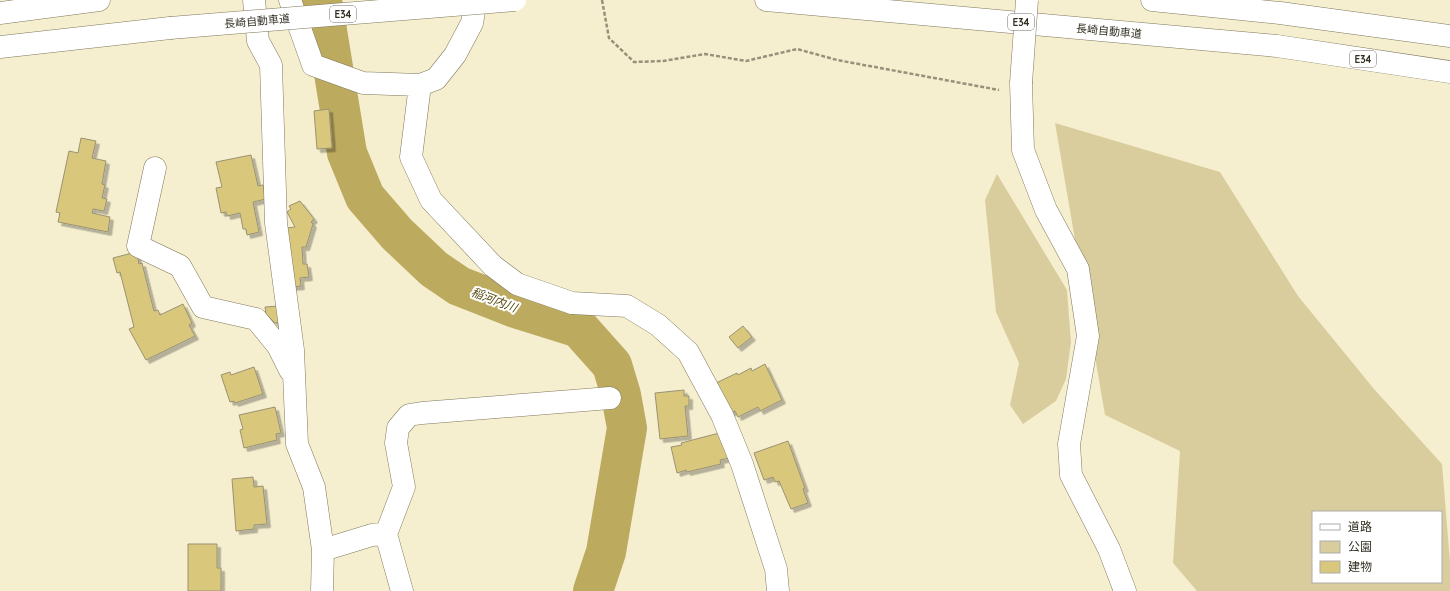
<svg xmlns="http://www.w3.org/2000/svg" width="1450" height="591" font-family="Quicksand,'Noto Sans JP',sans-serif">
	<defs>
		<filter id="shadow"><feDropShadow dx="3.5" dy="3.5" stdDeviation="0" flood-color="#0004"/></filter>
	</defs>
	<rect width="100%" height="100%" fill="#f6efcf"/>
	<path fill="#d9cd9e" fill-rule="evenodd" d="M1055,123L1220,172L1298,296L1374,389L1442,464L1450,562V591H1197L1173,563L1180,451L1105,415ZM1313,512H1441V582H1313Z
		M997,174L1067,290L1071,342L1066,379L1056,401L1023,424L1010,405L1019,363L996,312L985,200Z"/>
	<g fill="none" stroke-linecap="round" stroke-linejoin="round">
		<path stroke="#bcaa5f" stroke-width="40" d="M322,0L347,153L365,197L397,234L434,269L459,286L515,308L579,328L612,365L621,395L627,428L606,552L593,591"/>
	</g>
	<path fill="#d9c77c" stroke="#999274" filter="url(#shadow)" d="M329,109L332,148L317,149L314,111Z
		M81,138L96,141L92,158L106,161L102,184L105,185L102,198L107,199L104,211L93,209L92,213L110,217L108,232L58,222L60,213L56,212L69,151L78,153Z
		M251,155L258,186L263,185L266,199L253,202L259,232L247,235L246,229H243L240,213L227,216L226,212L221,213L216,188L222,187L216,162Z
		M300,201L314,219L311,222L313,224L306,247H302L303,264H307L309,277L300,278L301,286L292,287L286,228L295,227L287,212L291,209L289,206Z
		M132,253L137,255L139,264L142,263L154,311L158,310L160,315L183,304L192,323L189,325L195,336L146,360L129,329L134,327L120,272L117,273L113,258Z
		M279,306L281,322L275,323L266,314L265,307Z
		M743,326L752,337L738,348L729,337Z
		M765,364L782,400L760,411L758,407L738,417L735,411L730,413L716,383L737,373L738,375L751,368L752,371Z
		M254,367L263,394L235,403L234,401L230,402L221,375L230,372L231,375Z
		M684,390V396H689V406H685L688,436L660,439L655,393Z
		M275,407L281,433L276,434L277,440L244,448L240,430L243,429L239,415Z
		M723,432L729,458L720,460L721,464L687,472L686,470L677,473L671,447L682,445L681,443Z
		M788,441L805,488L803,489L808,503L791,509L779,481L775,482L773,477L764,480L754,453Z
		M253,477L254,487L263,486L267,524L254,525V529L236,531L232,479Z
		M188,544H217V568H221V591H188Z"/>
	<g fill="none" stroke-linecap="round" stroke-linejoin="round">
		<g stroke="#7f785c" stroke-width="23">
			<path id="minor" d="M254,0L258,41L271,65L276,223L293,350L297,444L314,487L323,550L322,591
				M290,0L313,65L363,83L420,85L436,79L455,55L472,23L476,0
				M1021,83L1023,150L1046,210L1078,269L1088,336L1069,444L1071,475L1109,549L1125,591
				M420,85L411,157L431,200L493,266L517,284L572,303L627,306L658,325L688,352L722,415L742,464L776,569L778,591
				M155,168L138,246L180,266L203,307L256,319L278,346L290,370
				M386,534L404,487L396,443L398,428L409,415L422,413L610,398
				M323,550L372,535L386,534L402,591"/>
		</g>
		<g stroke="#7f785c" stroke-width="23">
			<path id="highway" d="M766,0L1277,46L1450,72
				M1152,0L1280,13L1450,36
				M0,13L99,0
				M0,47L170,28"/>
		</g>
		<path stroke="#96917b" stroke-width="2.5" stroke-dasharray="4 2" stroke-linecap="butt" d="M602,0L609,38L634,62L663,61L705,54L746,61L797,49L837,60L999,90"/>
		<use href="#minor" stroke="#fff" stroke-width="22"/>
		<use href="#highway" stroke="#fff" stroke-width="22"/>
		<g stroke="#7f785c" stroke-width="23" stroke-linecap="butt">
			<path id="minor-bridge" d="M1021,83L1027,0"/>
		</g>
		<g stroke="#7f785c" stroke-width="23" stroke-linecap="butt">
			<path id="highway-bridge" d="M170,28L515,0"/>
		</g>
		<use href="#minor-bridge" stroke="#fff" stroke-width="22"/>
		<use href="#highway-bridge" stroke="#fff" stroke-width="22"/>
	</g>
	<g text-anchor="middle" stroke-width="4" stroke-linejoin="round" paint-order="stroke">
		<g fill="#fff" stroke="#706d65" stroke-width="1">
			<rect x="330" y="6" width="26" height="16" rx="3"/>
			<rect x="1008" y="14" width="26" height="16" rx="3"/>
			<rect x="1350" y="51" width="26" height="16" rx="3"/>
		</g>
		<g font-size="10" font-weight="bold" fill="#322f23">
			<text x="343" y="18">E34</text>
			<text x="1021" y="26">E34</text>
			<text x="1363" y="63">E34</text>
		</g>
		<g font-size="11" fill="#322f23" stroke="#fff">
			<text transform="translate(257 21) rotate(-5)" y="4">長崎自動車道</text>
			<text transform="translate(1109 31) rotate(5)" y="4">長崎自動車道</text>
		</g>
		<g font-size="12" font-style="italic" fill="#55480c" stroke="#fff">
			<text transform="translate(494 300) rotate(21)" y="4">稲河内川</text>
		</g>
	</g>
	<rect x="1312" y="511" width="130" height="72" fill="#ffffff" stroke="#adaca7"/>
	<rect x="1320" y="524" width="20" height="6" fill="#ffffff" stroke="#adaca7"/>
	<text x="1348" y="531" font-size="12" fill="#322f23">道路</text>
	<rect x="1320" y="541" width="20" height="12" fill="#d9cd9e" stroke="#adaca7"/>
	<text x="1348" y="551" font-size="12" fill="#322f23">公園</text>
	<rect x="1320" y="561" width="20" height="12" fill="#d9c77c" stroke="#adaca7"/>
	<text x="1348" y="571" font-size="12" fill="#322f23">建物</text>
</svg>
